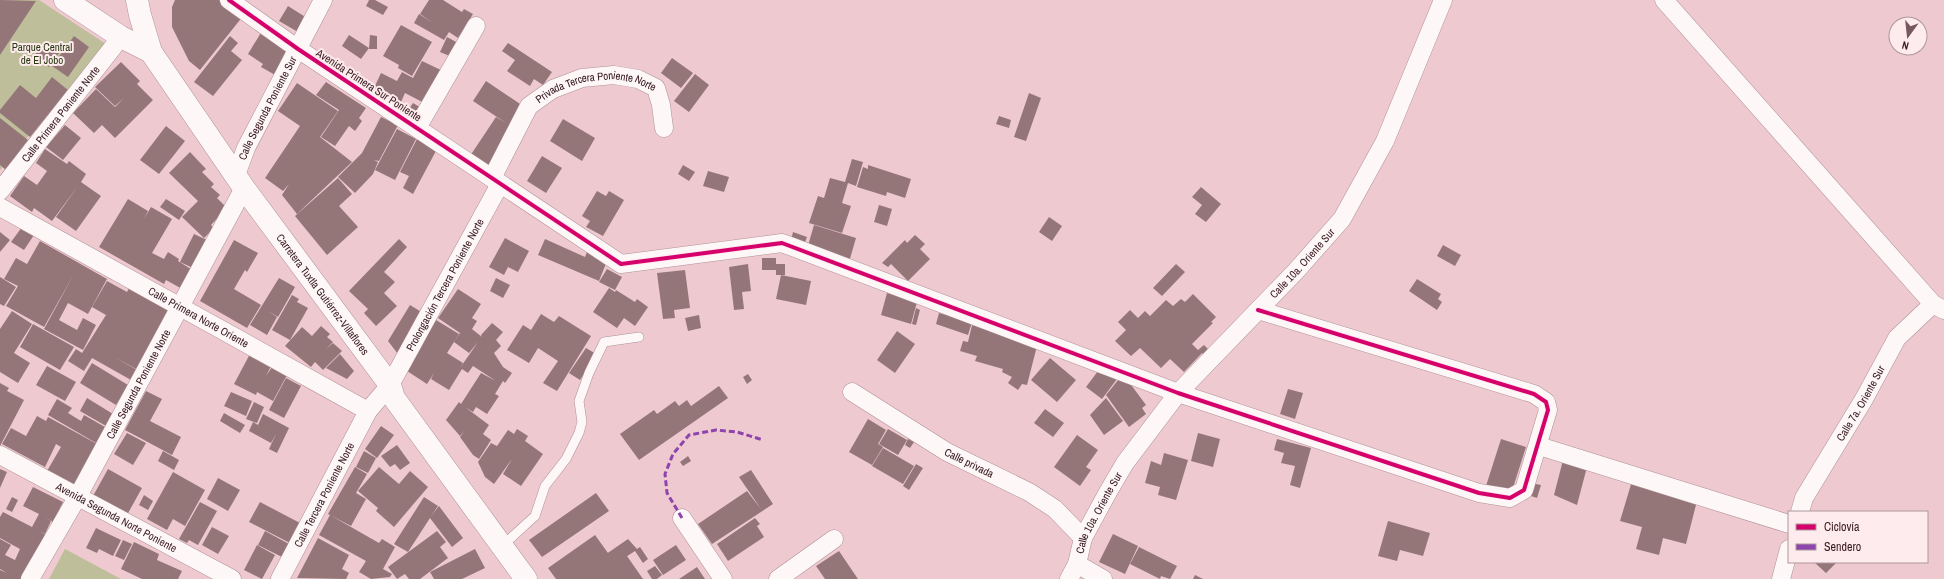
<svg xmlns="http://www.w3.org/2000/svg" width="1944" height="579" font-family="'Archivo Narrow',sans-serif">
	<rect width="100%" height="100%" fill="#efc9d0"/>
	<path fill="#bebf9a" d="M0,0H39L106,44L0,170Z
		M65,549L121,579H49Z"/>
	<path fill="#947679" d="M0,0L36,1L0,55Z
		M175,0H219L243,16L200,70L189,61L172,27V7Z
		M369,0H375L388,7L383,15L366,6Z
		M429,0H443L462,12L464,9L473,14L458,38L449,32L444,40L414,23L419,14L433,23L420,14Z
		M288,6L307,18L298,32L279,21Z
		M401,25L432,42L412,76L398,68L399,65L383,56Z
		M262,31L293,50L277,76L261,67L263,64L248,54Z
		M349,35L369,48L361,59L342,46Z
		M370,35L377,36V49H369Z
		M74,36L89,47L68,77L52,66Z
		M230,36L238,43L231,51L242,60L213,96L194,82Z
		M447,37L458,43L452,57L440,52Z
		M45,42L59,53L49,67L34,56Z
		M508,43L552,72L543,85L534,79L530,86L507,71L515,60L502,51Z
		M672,58L693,73L681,88L661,73Z
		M422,61L445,72L428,105L405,93L401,102L374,88L381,73L397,81L402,72L413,78Z
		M121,62L140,81L137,84L153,100L115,138L102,125L94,133L73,113L96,89L115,107L124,98L115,106L95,87Z
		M695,74L709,85L689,112L674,101Z
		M52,77L68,90L30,137L0,113V110L20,85L36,98Z
		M486,81L526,108L489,168L470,156L496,117L506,123L473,101Z
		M326,82L366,108L359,118L362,121L355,131L349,126L335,146L321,137L339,110L316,95Z
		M297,83L338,111L320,137L352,162L297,214L282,195L289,184L283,191L265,178L300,126L278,111Z
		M1029,93L1041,98L1026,141L1014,137Z
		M413,103L423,109L417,118L407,112Z
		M999,116L1011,120L1009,128L996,124Z
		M381,117L398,125L379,161L374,160L378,162L373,174L355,193L338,177L362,153Z
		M0,118L28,140L6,170L0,165Z
		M563,119L595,138L582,161L550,141Z
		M65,125L81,138L63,160L46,147Z
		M166,126L185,141L159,174L140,160Z
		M397,129L416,139L395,180L375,170Z
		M417,139L437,149L413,194L403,188L409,176L400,172Z
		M45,149L67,164L69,161L86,174L81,182L101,196L76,231L56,217L78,186L52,221L34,208L32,212L10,196L24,176L37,185L47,171L36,163Z
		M190,152L206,169L202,172L214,184L211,187L220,195L217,198L227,208L211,225L214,228L204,238L182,217L198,201L169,173Z
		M542,156L562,168L546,193L527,181Z
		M852,159L863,162L856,186L848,183L842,203L851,206L842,233L809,223L818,196L824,198L830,178L845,182Z
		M683,165L695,172L689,181L678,174Z
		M868,165L911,179L905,198L887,192L886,196L857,187L863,167L868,169Z
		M708,171L729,177L724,192L703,186Z
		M338,178L352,194L339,206L358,227L327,255L295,216Z
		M1201,187L1221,204L1206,222L1195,214L1202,205L1192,197Z
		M597,191L606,196L609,191L624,200L603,236L586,227L590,221L582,216Z
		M128,199L148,211L144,219L151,207L172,219L152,253L164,259L168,252L179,259L178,261L194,271L184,290L166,280L164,284L99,247Z
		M166,199L185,211L179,220L160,207Z
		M879,205L892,209L887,226L874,222Z
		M1049,217L1062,226L1052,241L1039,232Z
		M814,225L856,238L849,262L807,249Z
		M22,227L34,235L24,250L11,242Z
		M0,232L10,240L0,252Z
		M793,232L807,237L803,248L790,244Z
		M194,234L207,240L193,268L180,262Z
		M915,235L925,244L920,249L930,259L908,281L891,264L888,267L882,263L905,240L907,243Z
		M505,238L529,251L518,272L508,267L504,275L489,267Z
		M399,239L407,247L384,272L395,282L384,293L397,306L376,326L364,313L368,309L349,291Z
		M545,239L585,257L588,249L607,261L599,281L538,255Z
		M234,240L258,253L247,272L245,270L234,289L261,305L247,328L200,301Z
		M40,241L107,279L88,314L68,303L59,320L77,330L83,318L96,325L83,350L44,329L74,274L44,327L6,306L18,286L4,279L16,258L27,264Z
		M1443,245L1461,255L1455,266L1437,256Z
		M762,258H776V264H785V275H781L811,281L806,305L776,299L781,275H776V270H762Z
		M748,264L751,291L742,292L744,309L734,310L729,267Z
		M1176,264L1185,272L1162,296L1153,288Z
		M607,269L622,277L615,290L599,282Z
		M685,270L690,308L674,310L675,318L663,319L657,273Z
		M0,277L16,287L4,306L0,304Z
		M279,278L295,287L278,317L268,311L277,317L267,335L250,325Z
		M496,278L510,285L503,298L490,291Z
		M1417,279L1441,294L1438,299L1442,302L1437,310L1409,291Z
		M107,281L127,292L129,288L171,312L138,370L114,357L137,370L131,380L92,358L84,371L68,361L76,349L82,353L106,315L92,307Z
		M609,288L615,292L616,290L635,302L637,299L648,307L635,326L624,318L617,328L593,312Z
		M458,289L481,304L472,318L477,321L472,329L482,337L481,335L492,323L503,332L496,340L501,346L494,353L503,367L512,373L505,383L503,381L495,394L499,396L487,414L476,407L473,412L465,407L489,425L483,434L491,440L479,459L473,455L460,437L464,431L460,436L446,420L459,402L461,404L481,373L496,381L473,366L468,373L462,369L449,390L431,379L434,373L427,384L407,371L413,358L436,320L459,334L447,353L463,363L460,368L478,342L469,353L454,342L460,333L438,318Z
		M887,293L917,302L911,324L881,315Z
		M1193,294L1216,317L1211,322L1213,323L1192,344L1198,350L1204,345L1209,350L1204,356L1202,353L1184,372L1170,359L1161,368L1140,348L1131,356L1115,341L1126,330L1118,322L1130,310L1138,318L1145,311L1150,316L1166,300L1173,306L1181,299L1185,302Z
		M292,295L299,299L297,302L308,308L290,340L272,330Z
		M410,305L423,313L398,354L388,341Z
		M916,308L920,310L916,325L912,324Z
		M12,311L32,324L14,353L30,363L18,383L0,372V329Z
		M939,313L972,322L968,335L936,324Z
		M541,314L554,322L559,316L591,336L557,391L543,383L558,361L538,348L529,363L507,350L523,325L531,330Z
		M699,315L701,328L688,331L685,318Z
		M33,324L74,347L60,370L20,347Z
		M972,325L1037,346L1027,385L1022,384L1018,390L1008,383L1012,377L1002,372L1003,369L975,361L977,356L960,351L963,341L968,342Z
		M321,326L330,334L327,337L333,342L326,349L333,343L342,351L323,370L315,362L311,367L285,346L302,327L312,336Z
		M897,331L915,344L895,373L877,360Z
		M586,348L596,354L580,380L569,373Z
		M251,352L272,364L266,376L272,367L287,375L273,401L257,392L256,395L234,384Z
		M340,354L354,371L347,379L326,368Z
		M1050,358L1076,380L1057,402L1031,380Z
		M92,363L128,385L116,405L80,383Z
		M47,366L76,382L65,401L36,385Z
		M1101,367L1117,379L1102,399L1086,387Z
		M748,374L752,380L747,384L743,377Z
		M1123,374L1146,405L1142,408L1146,414L1129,427L1106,395Z
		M286,378L301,386L284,418L269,410Z
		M0,383L9,388L7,391L24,400L0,446Z
		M719,386L728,398L639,460L620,434L654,410L657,414L675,401L679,406L687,400L691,406Z
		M1288,389L1303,393L1295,419L1280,414Z
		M146,391L162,399L150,421L181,437L172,455L125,430Z
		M231,392L252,401L246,416L224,406Z
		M87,398L113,414L106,426L80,411Z
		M1106,398L1123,421L1104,435L1090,415Z
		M57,399L72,408L68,413L81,421L84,415L105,427L96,443L48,415Z
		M254,402L264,407L257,423L246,419Z
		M1045,409L1064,423L1053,437L1034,423Z
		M224,413L245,425L240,433L220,421Z
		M263,414L289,428L277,453L269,449L276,434L271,443L249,431L253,422L258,425Z
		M37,416L46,421L48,417L97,444L73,486L47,471L61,447L56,444L45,467L2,444L11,428L26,436Z
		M868,419L886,430L878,444L883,447L872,465L849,452Z
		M381,426L394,435L377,458L365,449Z
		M517,429L528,436L525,441L543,454L521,486L503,474L512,459L494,484L485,477L478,462L491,443L497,446L508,430L514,434Z
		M888,429L907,440L898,455L879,444Z
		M127,433L146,443L133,465L114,454Z
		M1198,433L1220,439L1213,467L1191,461Z
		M1077,435L1098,450L1086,467L1091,470L1080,486L1054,467Z
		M908,439L914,442L910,448L905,445Z
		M1277,439L1311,448L1300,488L1290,485L1295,466L1281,463L1284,453L1274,450Z
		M1501,439L1526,447L1511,494L1486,486Z
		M397,445L410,463L400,470L395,464L390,467L381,456Z
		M883,448L914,466L903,484L872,466Z
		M163,451L179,460L174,470L158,461Z
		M364,451L376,458L368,473L356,467Z
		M1164,453L1188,460L1176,500L1158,495L1160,487L1145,483L1151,461L1161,465Z
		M688,456L691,461L683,466L680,462Z
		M1563,460L1587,467L1577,505L1554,495Z
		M916,464L923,468L909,490L903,486Z
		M355,467L367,474L356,493L366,499L351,526L328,514Z
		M379,467L399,484L410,471L428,487L394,527L376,511L378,508L358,491Z
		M0,469L7,472L0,488Z
		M108,469L142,488L127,515L93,496Z
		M751,470L773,504L712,544L698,524L747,491L761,509L739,477Z
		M173,472L205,490L185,526L173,519L167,530L147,519Z
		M218,478L240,490L228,511L207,499Z
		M1632,481L1698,497L1686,544L1663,538L1659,555L1636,549L1642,527L1620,521Z
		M1531,483L1541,485L1537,498L1528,495Z
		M33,487L63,502L53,522L43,516L51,521L45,534L39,531L46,535L21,579H0V570L7,573L0,569V539L11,545L5,555L15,560L20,549L0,538V517L3,512L32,527L39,514L23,506Z
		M596,493L609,511L542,557L529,540Z
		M144,495L153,501L148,510L139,505Z
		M12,497L18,500L12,512L6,509Z
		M424,497L438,506L431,516L439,506L463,538L452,547L430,518L408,552L394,544Z
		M200,502L217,511L198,545L189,540L187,543L179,539Z
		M260,502L300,523L290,543L249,522Z
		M330,515L379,543L382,539L395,547L383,569L392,574L390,577L371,579L359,572L366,561L319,535Z
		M755,518L760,524L757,526L764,537L728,561L717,544Z
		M1388,521L1430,533L1423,556L1400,550L1397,561L1378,556Z
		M212,527L229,536L218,554L202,545Z
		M96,528L121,540L113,556L99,549L97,553L86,548Z
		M265,531L291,545L284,558L258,545Z
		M437,531L446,542L440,547L448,558L420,579H409L405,574L397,579L388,567Z
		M1113,534L1138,546L1125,574L1099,562Z
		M595,535L608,553L599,559L628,539L637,549L640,547L648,559L643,563L635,551L609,568L627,556L643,579H556L548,568Z
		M318,538L349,555L342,569L349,573L346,579L297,578Z
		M123,540L132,544L124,560L115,556Z
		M134,542L159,554L157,560L182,571L178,579H142L121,569Z
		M257,545L275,555L262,579L244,570Z
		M676,545L686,560L663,575L653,560Z
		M1139,547L1177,566L1170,579L1161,576L1160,579L1130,564Z
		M475,549L485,568L462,579H434L430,572Z
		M839,551L858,579H825L816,566Z
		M1814,562H1837L1826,573Z
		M655,566L662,575L657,579H652L647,571Z
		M697,567L705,579H679Z
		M1195,575L1203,579H1193Z"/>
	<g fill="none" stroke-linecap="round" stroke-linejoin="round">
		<g stroke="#af9096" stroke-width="10">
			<path id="service" d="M502,546L535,516L545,486L566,459L579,433L582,422L579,401L589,373L604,342L639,337"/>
		</g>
		<g stroke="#af9096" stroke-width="19">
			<g id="minor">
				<path d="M229,0L298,49L621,264L782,243L1178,393L1479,493L1510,498L1524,490L1548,410L1546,402L1534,394L1258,310"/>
				<path d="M1664,0L1933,304L1944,310"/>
				<path d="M417,128L476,26"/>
				<path id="s1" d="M236,175L246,148L323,0"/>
				<path id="s2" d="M492,178L529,106L553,89L582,78L614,75L638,79L656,88L661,105L664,128"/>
				<path id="s3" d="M0,191L121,37"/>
				<path id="s4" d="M0,207L368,411"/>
				<path id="s5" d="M852,392L947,452L1029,492L1055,509L1083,538"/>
				<path d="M1539,446L1789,524"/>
				<path id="s6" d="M0,455L232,579"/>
				<path id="s7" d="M1800,512L1804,498L1864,399L1897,338L1933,304"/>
				<path d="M682,518L723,579"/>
				<path d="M1077,564L1103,579"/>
				<path id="s8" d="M30,579L78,496L244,188"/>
				<path id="s9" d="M280,579L368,411L390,385L500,184"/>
				<path d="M778,579L834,539"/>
				<path id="s10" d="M1069,579L1077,564L1083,538L1108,492L1125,463L1178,393L1296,271L1342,219L1385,141L1443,0"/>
				<path d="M1781,579L1789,549"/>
			</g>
		</g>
		<g stroke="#af9096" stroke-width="23">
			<path id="tertiary" d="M65,0L121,37L151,52"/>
		</g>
		<g stroke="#af9096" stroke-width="23">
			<g id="primary">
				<path id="s11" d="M137,0L140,15L151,52L244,188L390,385L394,398L526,579"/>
			</g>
		</g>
		<use href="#service" stroke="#fdf7f8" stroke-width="9"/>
		<use href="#minor" stroke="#fdf7f8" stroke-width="18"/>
		<use href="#tertiary" stroke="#fdf7f8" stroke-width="22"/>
		<use href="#primary" stroke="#fdf7f8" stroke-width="22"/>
		<path stroke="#8e44ad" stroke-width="3" stroke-dasharray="6 3" stroke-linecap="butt" d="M682,518L667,493L665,474L673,454L689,435L716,430L737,432L763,440"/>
		<g stroke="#fdebed" stroke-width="6">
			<path id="cycleway" d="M229,0L298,49L621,264L782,243L1178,393L1479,493L1510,498L1524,490L1548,410L1546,402L1534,394L1258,310"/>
		</g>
		<use href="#cycleway" stroke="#d6006c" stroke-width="4"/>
	</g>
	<g text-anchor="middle" stroke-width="4" stroke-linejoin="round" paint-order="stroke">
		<g font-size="11" fill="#283810" stroke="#fdebed">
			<text x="42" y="51">Parque Central<tspan x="42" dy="13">de El Jobo</tspan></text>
		</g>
		<g font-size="11" fill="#381920" stroke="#fdebed">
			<text transform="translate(369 85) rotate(33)" y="4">Avenida Primera Sur Poniente</text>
			<text dy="4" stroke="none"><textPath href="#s2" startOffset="154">Privada Tercera Poniente Norte</textPath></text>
			<text dy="4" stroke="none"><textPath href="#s1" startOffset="74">Calle Segunda Poniente Sur</textPath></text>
			<text dy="4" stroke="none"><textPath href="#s3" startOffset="98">Calle Primera Poniente Norte</textPath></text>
			<text dy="4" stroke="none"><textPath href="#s10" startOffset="397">Calle 10a. Oriente Sur</textPath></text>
			<text dy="4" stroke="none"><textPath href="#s9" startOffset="338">Prolongación Tercera Poniente Norte</textPath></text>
			<text dy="4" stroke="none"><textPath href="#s11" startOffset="351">Carretera Tuxtla Gutiérrez-Villaflores</textPath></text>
			<text dy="4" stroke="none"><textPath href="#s4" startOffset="227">Calle Primera Norte Oriente</textPath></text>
			<text dy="4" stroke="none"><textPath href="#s8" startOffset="223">Calle Segunda Poniente Norte</textPath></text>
			<text dy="4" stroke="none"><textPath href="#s7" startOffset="125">Calle 7a. Oriente Sur</textPath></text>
			<text dy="4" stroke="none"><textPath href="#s5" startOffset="137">Calle privada</textPath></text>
			<text dy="4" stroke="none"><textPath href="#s9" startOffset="95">Calle Tercera Poniente Norte</textPath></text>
			<text dy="4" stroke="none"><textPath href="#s10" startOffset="73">Calle 10a. Oriente Sur</textPath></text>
			<text dy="4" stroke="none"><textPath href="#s6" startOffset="132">Avenida Segunda Norte Poniente</textPath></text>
		</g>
	</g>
	<rect x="1788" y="511" width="140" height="52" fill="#fdebed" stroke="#ae979b"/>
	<rect x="1796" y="524" width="20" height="6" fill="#d6006c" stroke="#ae979b"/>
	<text x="1824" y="531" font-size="12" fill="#381920">Ciclovía</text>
	<rect x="1796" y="544" width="20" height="6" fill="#8e44ad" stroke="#ae979b"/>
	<text x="1824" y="551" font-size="12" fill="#381920">Sendero</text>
	<g transform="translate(1908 36) rotate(195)"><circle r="19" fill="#fdebed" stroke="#ae979b"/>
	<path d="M0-3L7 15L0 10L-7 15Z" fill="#78575e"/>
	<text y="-6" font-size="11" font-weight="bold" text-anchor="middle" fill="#381920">N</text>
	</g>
</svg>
